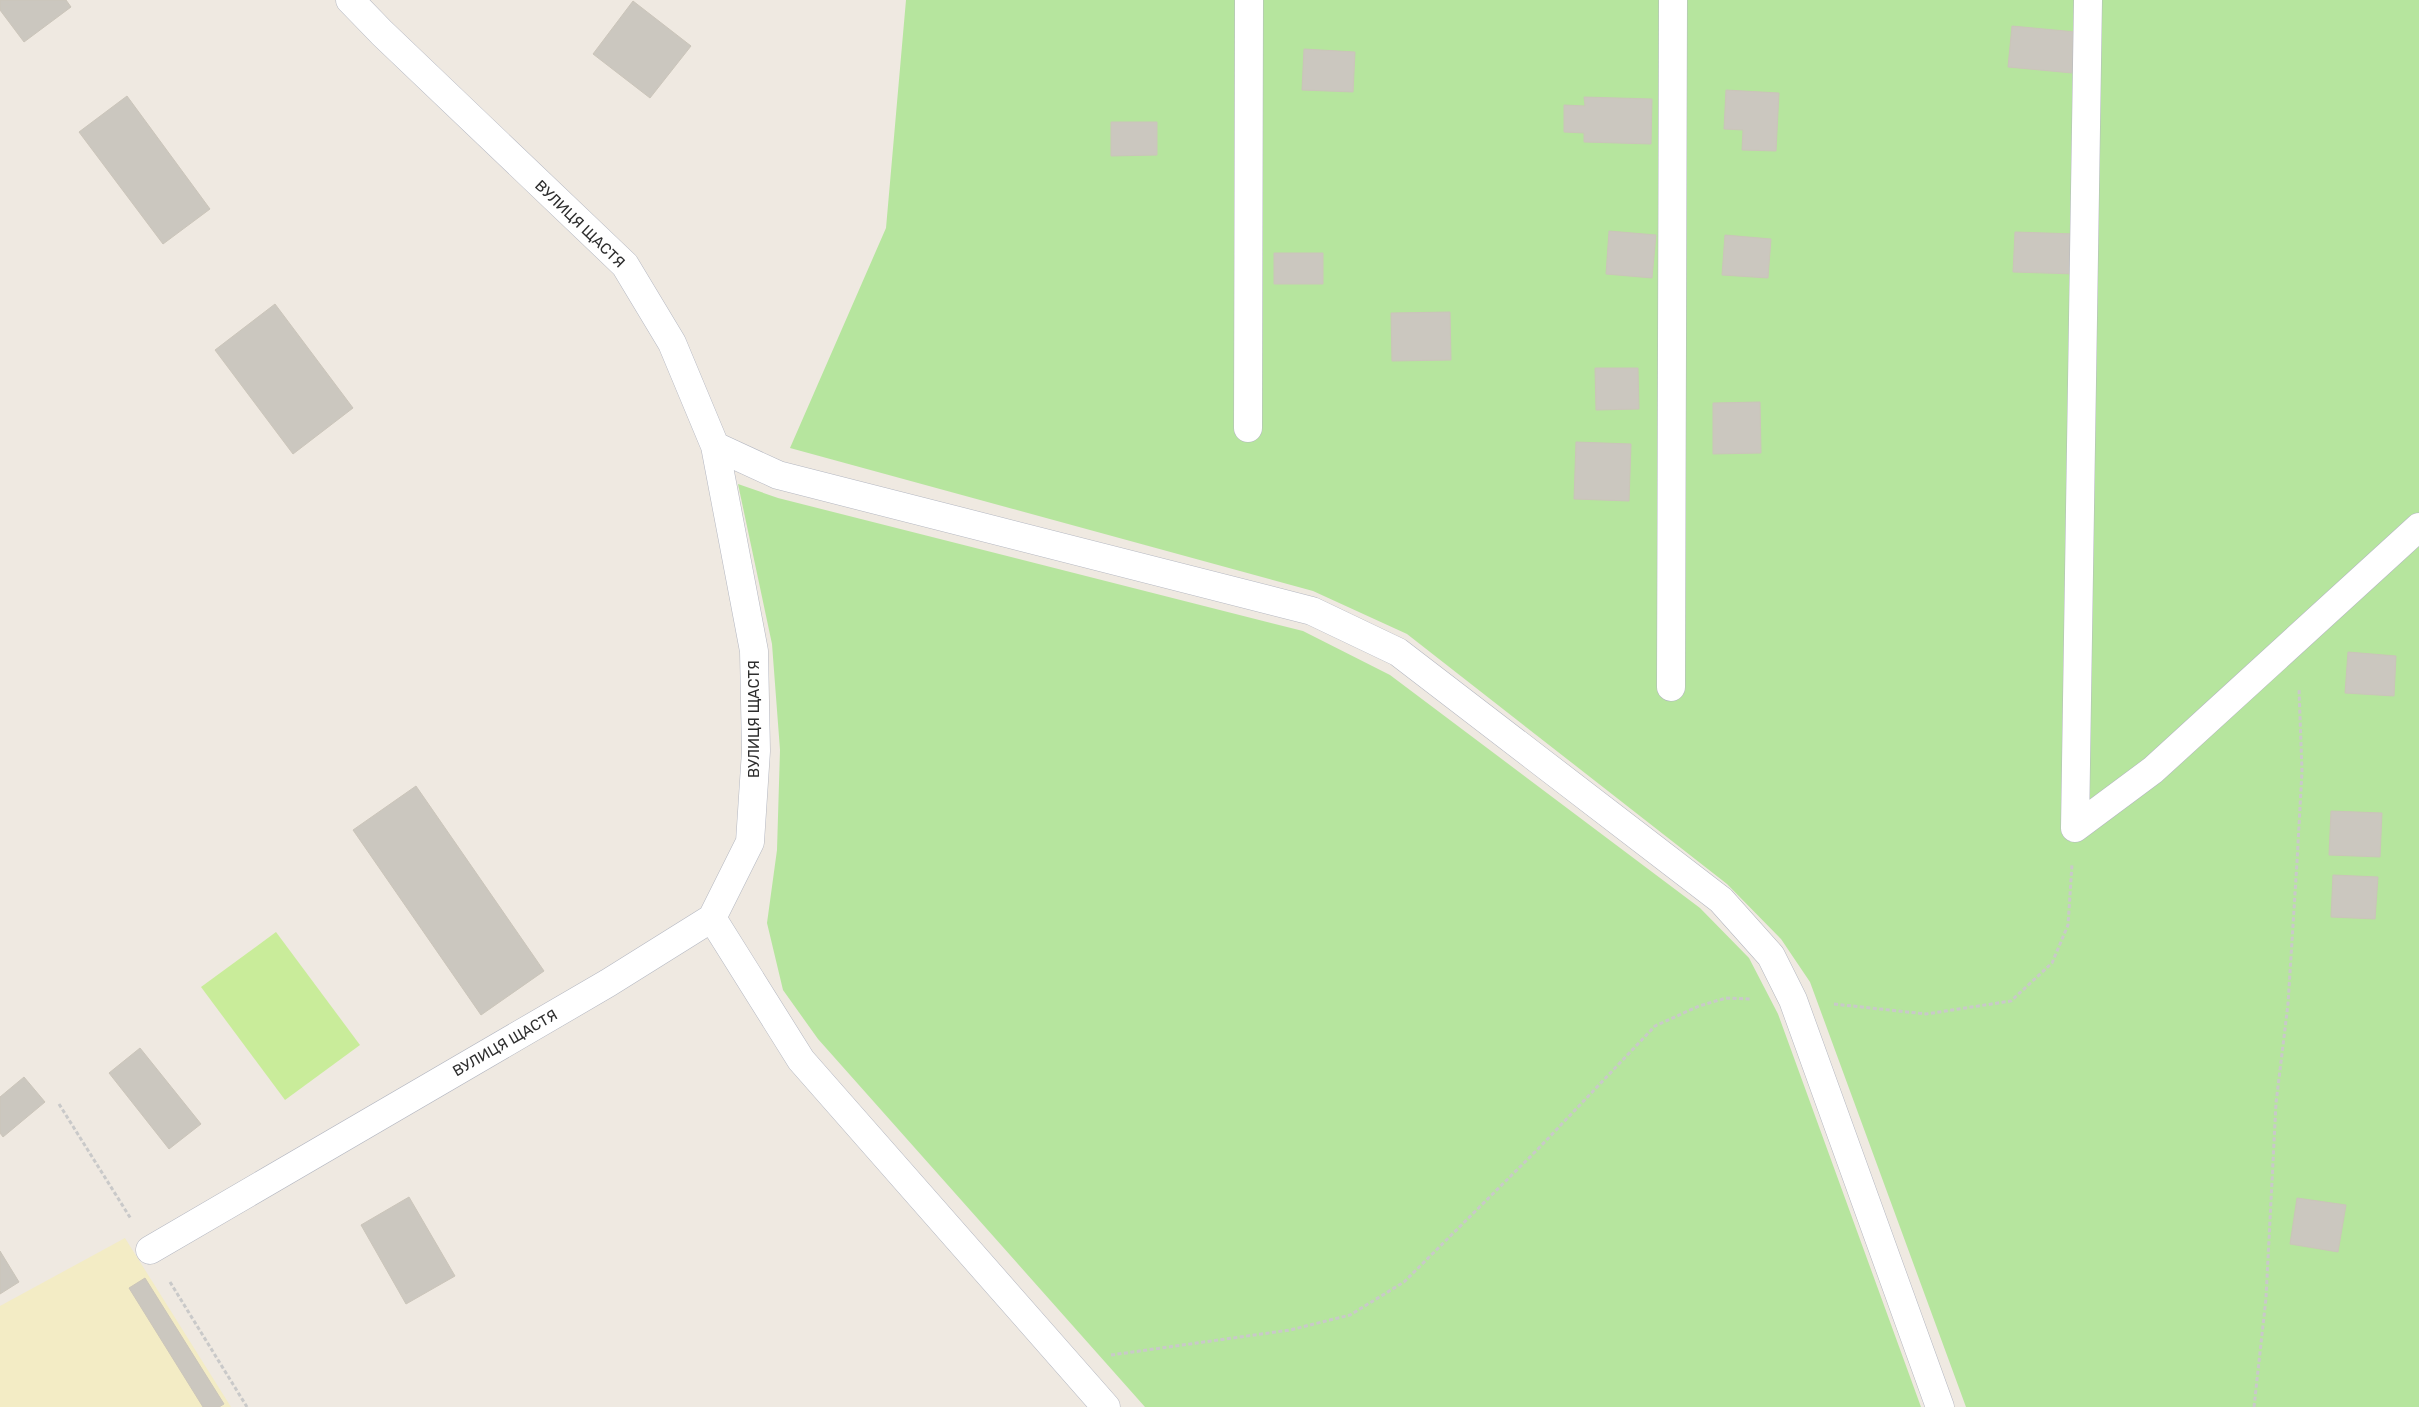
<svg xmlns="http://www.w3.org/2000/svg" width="2419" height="1407" font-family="Rubik,sans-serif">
	<rect width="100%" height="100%" fill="#efe9e1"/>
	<path fill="#b6e59e" d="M906,0H2419V1407H1966L1810,982L1781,939L1727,884L1407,634L1313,591L790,448L886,228Z
		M738,484L778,498L1303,631L1390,675L1700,908L1749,958L1778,1014L1921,1407H1145L818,1039L783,990L767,923L777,850L780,750L772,644Z"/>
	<path fill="#f3ecc5" d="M125,1238L231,1407H0V1306Z"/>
	<path fill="#c9ec9a" d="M276,932L360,1045L285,1100L201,987Z"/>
	<path fill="#cbc7bf" stroke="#cbc5ba" d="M0,0H66L71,7L24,42L0,10Z
		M633,1L691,46L650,98L593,54Z
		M2012,26L2076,32L2072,73L2008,67Z
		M1304,49L1355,52L1353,92L1302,90Z
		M1726,90L1779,93L1776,151L1742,150L1743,130L1724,129Z
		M127,96L210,209L163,244L79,132Z
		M1584,97L1652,99L1651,144L1584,142V133L1564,132V105L1585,106Z
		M1111,122H1157V155L1111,156Z
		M1609,231L1656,235L1652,278L1606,274Z
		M2015,232L2076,234L2075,274L2013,272Z
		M1725,235L1771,239L1768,278L1722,275Z
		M1274,253H1323V284H1274Z
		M275,304L353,408L293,454L215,350Z
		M1450,312L1451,360L1392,361L1391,313Z
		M1595,368H1638L1639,409L1596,410Z
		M1760,402L1761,453L1713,454V403Z
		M1576,442L1631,444L1629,501L1574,499Z
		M2348,652L2396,656L2394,696L2345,693Z
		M416,786L544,971L481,1015L353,830Z
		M2331,811L2382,813L2380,857L2329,855Z
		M2333,875L2378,877L2375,919L2331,917Z
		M140,1048L201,1124L169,1149L109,1073Z
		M24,1077L45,1102L3,1137L0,1133V1097Z
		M409,1197L455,1276L406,1304L361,1225Z
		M2297,1198L2346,1205L2338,1252L2290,1244Z
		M0,1251L19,1282L0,1294Z
		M145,1278L224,1404L219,1407H203L129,1288Z"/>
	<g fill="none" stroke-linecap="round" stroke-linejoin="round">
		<g stroke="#b4b7c1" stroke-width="29">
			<path id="minor" d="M1248,428L1249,0
				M715,446L778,475L1312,611L1398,652L1721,900L1771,956L1793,1000L1940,1407
				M1671,687L1673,0
				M2075,828L2088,0
				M2075,828L2153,770L2419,527
				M712,918L801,1060L1106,1407
				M150,1250L608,983L712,918L750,842L756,751L754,651L715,446L672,343L625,265L382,33L350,0"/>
		</g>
		<path stroke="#c9c9c9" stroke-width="3" stroke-dasharray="4 2.5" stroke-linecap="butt" d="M1834,1004L1926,1014L2011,1001L2052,963L2068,925L2072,864
			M59,1104L131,1219
			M170,1282L247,1407
			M1111,1355L1290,1330L1350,1315L1404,1282L1538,1149L1655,1026L1699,1006L1726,998L1751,999
			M2254,1407L2266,1298L2276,1103L2288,1004L2297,862L2302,771L2299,689"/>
		<use href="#minor" stroke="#fff" stroke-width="28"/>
	</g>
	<g text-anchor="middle" stroke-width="4.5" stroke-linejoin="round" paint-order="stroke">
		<g font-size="15" fill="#2e2e2e" stroke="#fff">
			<text transform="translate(580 224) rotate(44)" y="5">ВУЛИЦЯ ЩАСТЯ</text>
			<text transform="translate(754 719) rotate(-90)" y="5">ВУЛИЦЯ ЩАСТЯ</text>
			<text transform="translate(505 1043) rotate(-30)" y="5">ВУЛИЦЯ ЩАСТЯ</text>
		</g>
	</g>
</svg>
